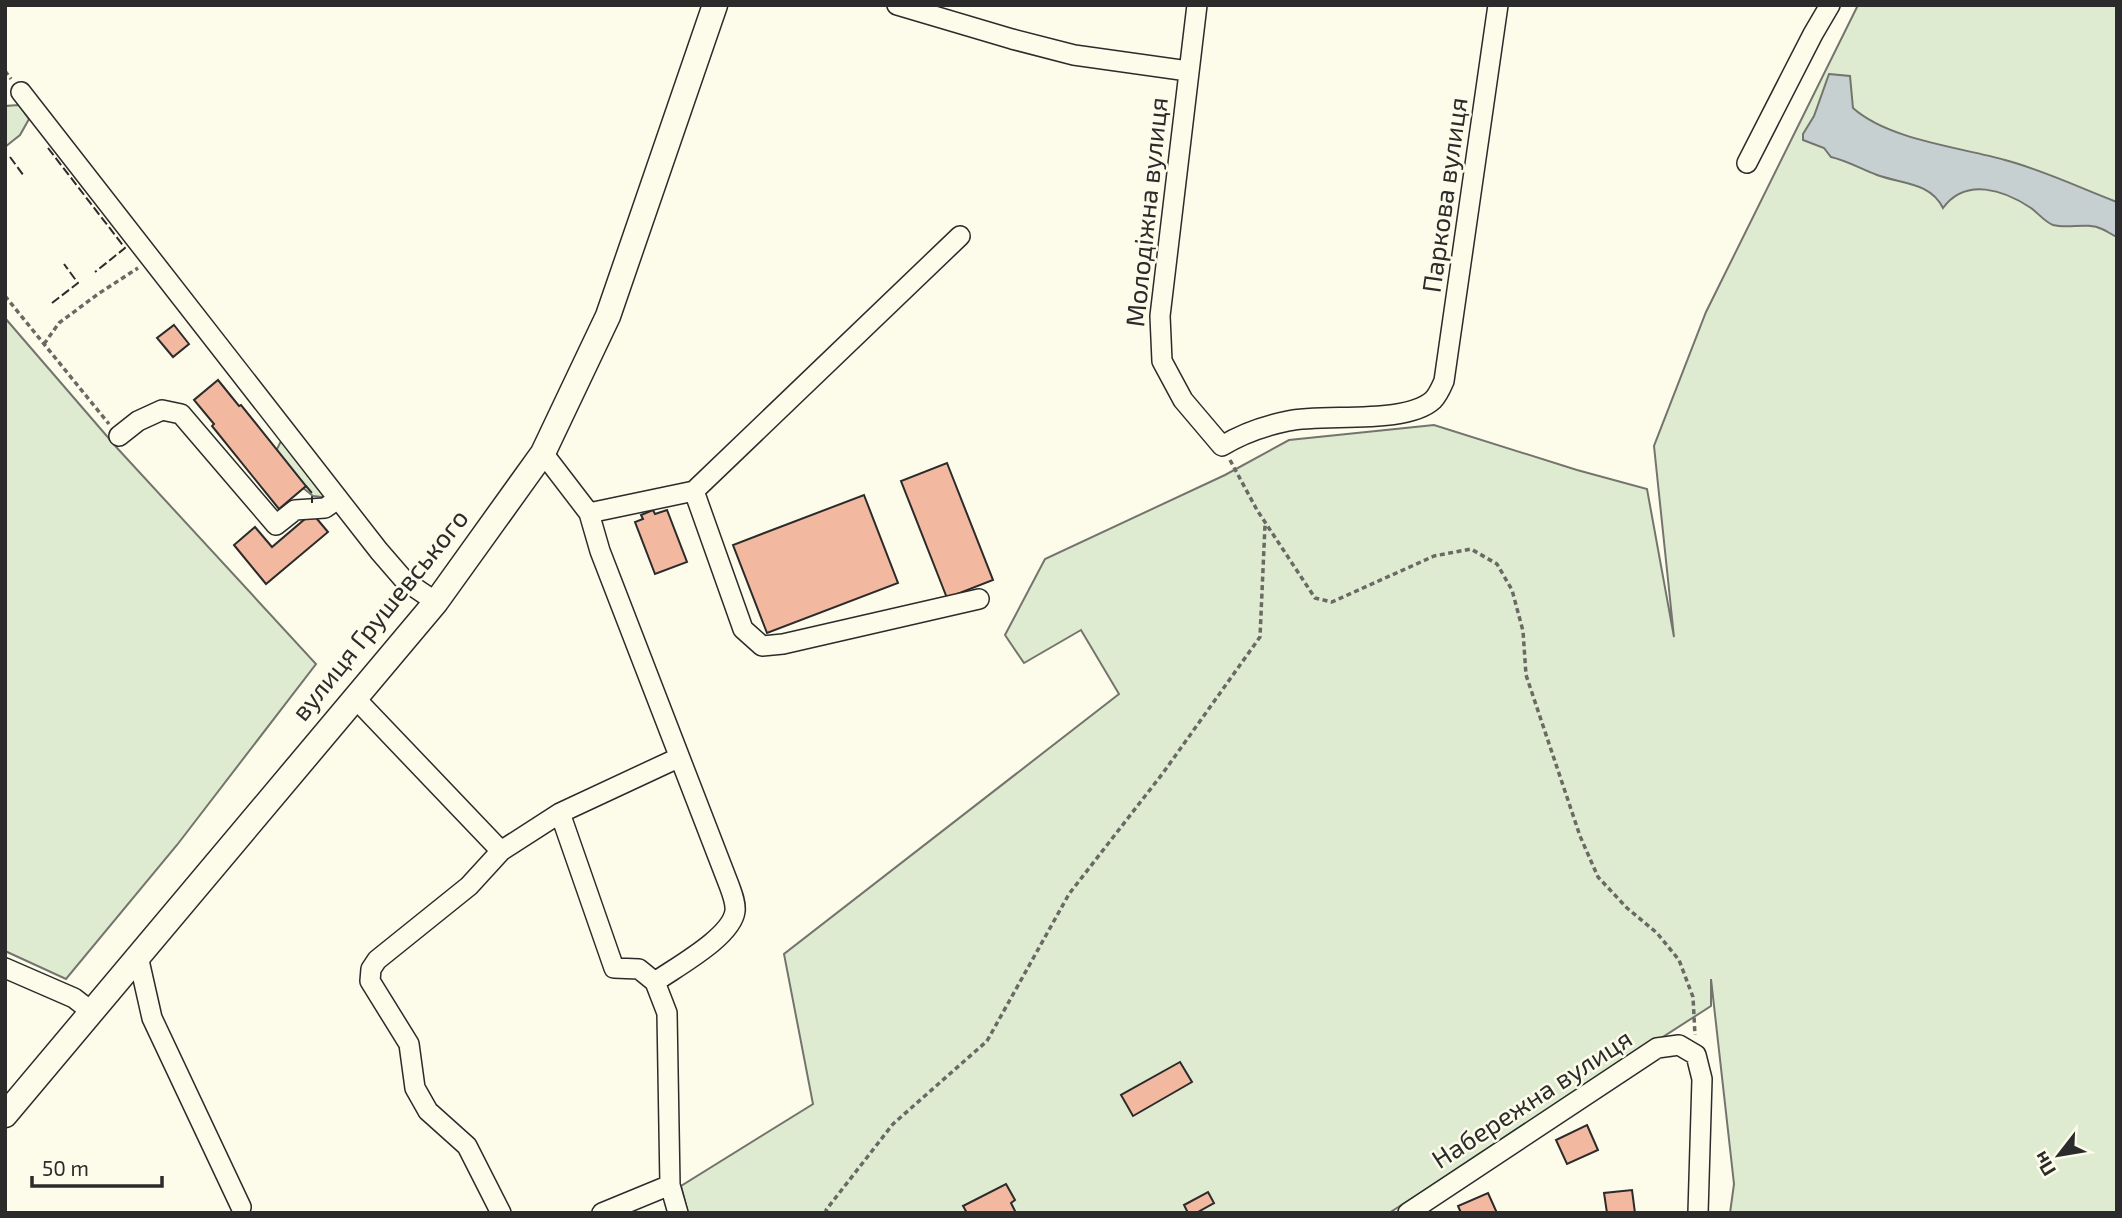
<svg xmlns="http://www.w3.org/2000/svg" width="2122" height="1218" font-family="'Exo 2',sans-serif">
	<rect width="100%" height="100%" fill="#fdfbea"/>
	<path fill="#deebd1" stroke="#74746e" stroke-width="2" d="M1858,5H2117V1213H1730L1734,1184L1711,979V1006L1389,1213H688L681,1186L813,1104L784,954L1119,694L1081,630L1024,663L1005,635L1045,559L1225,475L1289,440L1434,425L1577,470L1647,489L1674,637L1654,446L1706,312Z
		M19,105L29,119L20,135L5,147V106Z
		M5,318L118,449L316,664L177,845L66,979L5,951Z
		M281,441L289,442L330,490L322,497L313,496L281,470L275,453Z"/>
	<path fill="#c7d0d0" stroke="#74746e" stroke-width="2" d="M1829,74L1850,76L1853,108C1889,140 1959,147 2005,160C2043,170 2080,188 2117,202V237C2112,235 2107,231 2102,229C2087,222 2069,229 2053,225C2045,222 2038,213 2031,208C2004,190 1966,177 1943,208C1930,182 1902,184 1877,175C1861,169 1848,161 1831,157L1824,148L1803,140V134L1814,116Z"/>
	<path fill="#f2b8a0" stroke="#2b2b2b" stroke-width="2" d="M174,325L189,344L173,357L157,338Z
		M218,380L239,406L241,405L306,486L279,509L212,426L214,424L194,400Z
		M947,463L993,580L947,598L901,481Z
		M864,495L898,583L767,633L733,545Z
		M653,510L655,514L667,510L687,562L655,574L635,522L643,519L641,515Z
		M312,513L328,532L266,584L234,545L255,527L272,547Z
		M1180,1062L1192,1082L1133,1116L1121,1095Z
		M1587,1125L1598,1150L1567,1164L1556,1140Z
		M1006,1184L1015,1200L1011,1203L1016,1213H967L963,1206Z
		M1632,1190L1635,1213H1607L1604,1193Z
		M1208,1192L1214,1203L1196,1213H1188L1184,1205Z
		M1488,1193L1497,1213H1461L1458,1206Z"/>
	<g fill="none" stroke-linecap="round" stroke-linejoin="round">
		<g stroke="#2b2b2b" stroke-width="22">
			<path id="minor" d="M897,5L1012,39L1074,55L1188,71
				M1197,5L1160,316L1162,361L1183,400L1222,446C1243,433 1264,426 1288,421C1324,413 1406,425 1433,400C1438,395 1441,388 1444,381L1498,5
				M21,92L379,551L405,581L436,602
				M1747,163L1813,34L1830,5
				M119,436L138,421L162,410L181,414L276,525L295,510L325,508L338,499
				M543,453L589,513L600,551L729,885C732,893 736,903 735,911C732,937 676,967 655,982
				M694,491L960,236
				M589,513L694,491L743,629L762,646L783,644L979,599
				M355,698L501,851
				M560,813L614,968L639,969L655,982L667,1013L670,1185L602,1213
				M138,956L152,1018L241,1207
				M5,968L74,998L92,1012
				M670,1185L678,1213
				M501,1213L467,1146L428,1111L415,1088L409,1044L370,981L371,969L377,960L469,886L501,851L560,813L678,758
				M1408,1213L1657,1048L1679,1045L1696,1055L1702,1079L1698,1213"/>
		</g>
		<g stroke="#2b2b2b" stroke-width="27">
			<path id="major" d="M5,1115L436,602L543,453L608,316L715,5"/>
		</g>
		<path stroke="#6a6964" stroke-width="3.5" stroke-dasharray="5 3.5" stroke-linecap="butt" d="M5,71L11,79
			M5,296L109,424
			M44,344L59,323L98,294L138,268
			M1230,460L1257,510L1315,598L1332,602L1434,556L1471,549L1497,564L1512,590L1523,631L1526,675L1580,836L1598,877L1627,908L1657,933L1679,960L1693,997L1695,1035
			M828,1213L826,1210L893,1124L987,1041L1069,894L1163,773L1260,637L1265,525"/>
		<use href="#minor" stroke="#fdfbea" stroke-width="19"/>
		<use href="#major" stroke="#fdfbea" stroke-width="24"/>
		<path stroke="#2b2b2b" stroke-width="2" stroke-dasharray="9 3.5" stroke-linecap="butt" d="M48,148L125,248L95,272
			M10,157L24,176
			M52,303L78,283L64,264
			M306,486L312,493V503"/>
	</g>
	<g text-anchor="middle" stroke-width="5" stroke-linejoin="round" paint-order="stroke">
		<g font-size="26" fill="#2b2b2b" stroke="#fdfbea">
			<text transform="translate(1445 195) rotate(-82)" y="9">Паркова вулиця</text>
			<text transform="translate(1147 212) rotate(-84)" y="9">Молодіжна вулиця</text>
			<text transform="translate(380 615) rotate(-51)" y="9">вулиця Грушевського</text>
			<text transform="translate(1532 1099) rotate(-33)" y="9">Набережна вулиця</text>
		</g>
	</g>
	<rect width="2122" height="1218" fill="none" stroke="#2b2b2b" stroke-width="14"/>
	<g transform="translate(2059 1155) rotate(239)" stroke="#fdfbea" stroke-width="5" paint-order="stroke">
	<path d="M0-5L12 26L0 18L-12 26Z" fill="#2b2b2b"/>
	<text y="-10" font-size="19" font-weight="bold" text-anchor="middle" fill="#2b2b2b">Пн</text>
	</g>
	<path d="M32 1176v10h130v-10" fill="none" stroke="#2b2b2b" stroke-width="3.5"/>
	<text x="42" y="1176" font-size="21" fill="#2b2b2b" stroke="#fdfbea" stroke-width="5" paint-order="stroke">50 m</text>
</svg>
